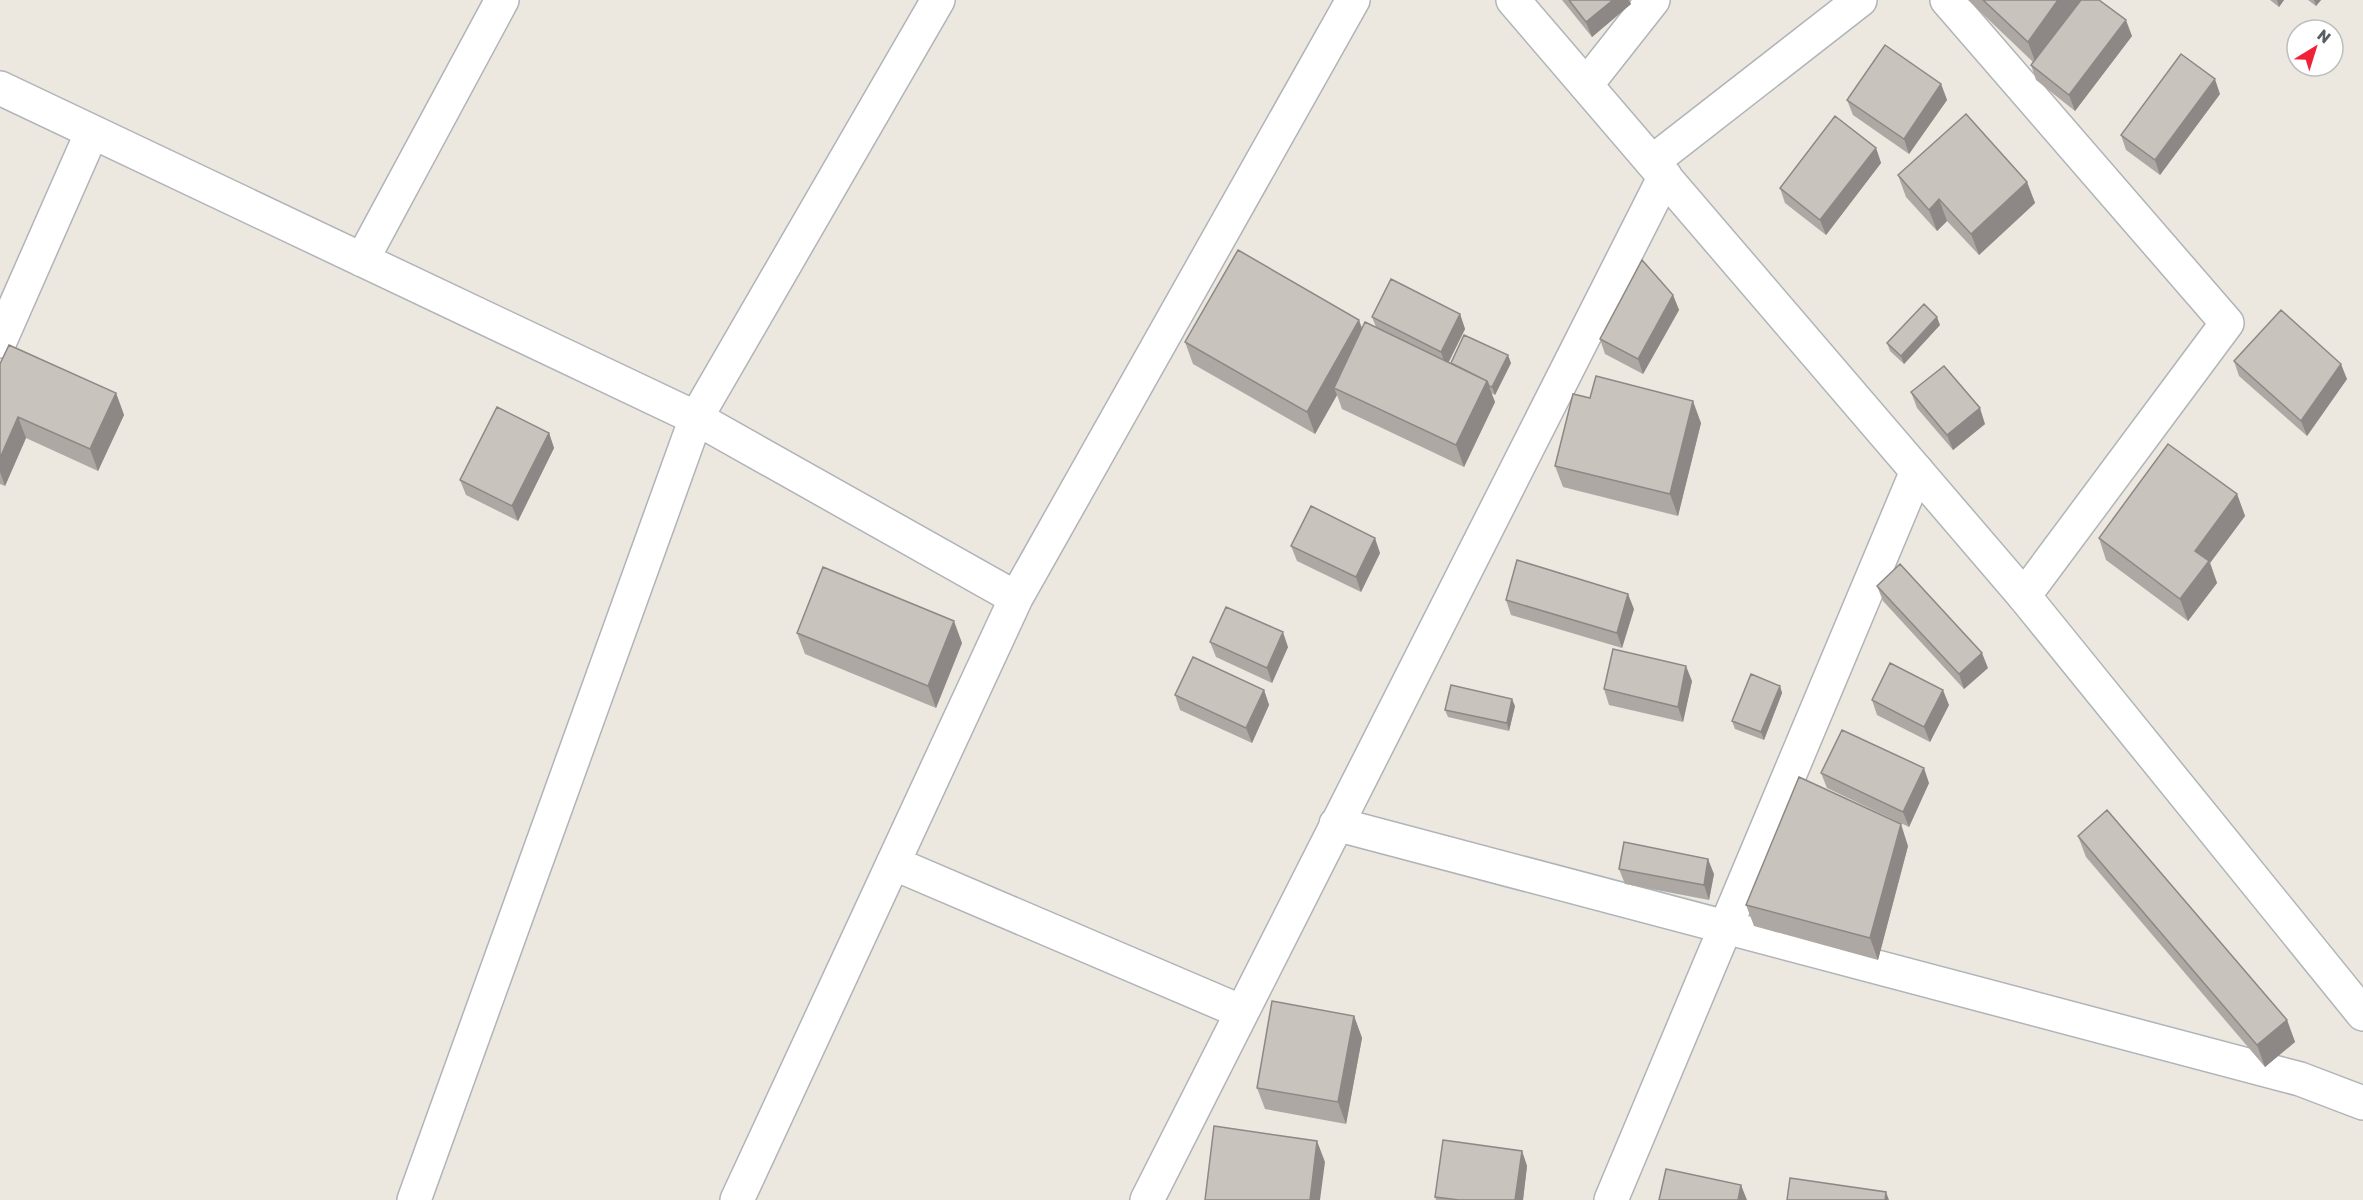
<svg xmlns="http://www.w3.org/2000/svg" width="2363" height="1200" font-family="Rubik,sans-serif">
	<rect width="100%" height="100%" fill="#ece7df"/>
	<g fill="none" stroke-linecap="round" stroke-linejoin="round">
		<g stroke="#b0b4b8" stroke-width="36">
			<path id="street" d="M1947,0L2227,323L2024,596
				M1586,85L1653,0
				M0,88L696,418L1016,598
				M1652,162L1860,0
				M362,260L502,0
				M0,341L92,132
				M1336,824L2300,1079L2363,1103
				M893,863L1242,1012
				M414,1200L696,418L938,0
				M737,1200L1016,598L1353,0
				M1147,1200L1665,176
				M1611,1200L1917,471"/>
		</g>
		<g stroke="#afb5b8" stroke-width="36">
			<path id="secondary" d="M1513,0L2024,596L2363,1014"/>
		</g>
		<use href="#street" stroke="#fff" stroke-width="33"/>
		<use href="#secondary" stroke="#fff" stroke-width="33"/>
	</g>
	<path fill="#ada8a3" d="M1562,0H1629L1631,4L1592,37Z
		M1968,0H2099L2132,36L2075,111L2036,80L2031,65L2033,62Z
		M2270,0H2284L2279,7Z
		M2308,0H2321L2316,6Z
		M1941,84L1947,100L1909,154L1853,115L1847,100Z
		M2220,94L2160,175L2126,150L2121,135Z
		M1876,148L1881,163L1826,235L1785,203L1780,188Z
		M1898,175L2027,182L2035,203L1979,255L1947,221L1937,231L1906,197Z
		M1673,295L1679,310L1643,374L1605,354L1600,339Z
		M1460,314L1465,329L1449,362L1451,363H1511L1495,395L1491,393L1495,402L1464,467L1342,409L1337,395L1315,434L1193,364L1185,342L1376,327L1372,317Z
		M1940,325L1904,364L1890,351L1887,343Z
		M2234,361L2347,379L2307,436L2239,376Z
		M0,364L116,393L124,415L98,471L26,438L5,486L0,484Z
		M1911,392L1985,424L1953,450L1917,408Z
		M1590,398L1701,423L1678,516L1563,487L1555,466Z
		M549,433L554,448L518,521L466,495L460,480Z
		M2237,494L2245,516L2210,563L2217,583L2188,621L2106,560L2099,538Z
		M1291,546L1380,553L1361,592L1297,561Z
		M1877,586L1988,668L1964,689L1883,601Z
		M1506,600L1634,609L1622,648L1511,615Z
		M797,633L962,643L936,708L805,654Z
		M1210,642L1288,647L1272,683L1216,657Z
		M1692,681L1683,722L1609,705L1604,689Z
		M1780,686L1782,693L1764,740L1735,729L1732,721Z
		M1264,690L1269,705L1252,743L1180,710L1175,695Z
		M1872,700L1949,705L1930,742L1877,715Z
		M1515,706L1509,731L1448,717L1445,710Z
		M1821,773L1929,783L1909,827L1827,788Z
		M2078,836L2287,1020L2295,1042L2265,1067L2086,857Z
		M1908,846L1878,960L1754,926L1746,905Z
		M1619,869L1714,874L1709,900L1625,884Z
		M1354,1016L1362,1038L1346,1124L1265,1109L1257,1088Z
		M1522,1151L1527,1166L1523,1200H1436L1435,1197Z"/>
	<path fill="#8d8885" d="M1613,0H1629L1631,4L1592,37L1586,22Z
		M2058,0H2081L2036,64L2028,42Z
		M2277,0H2284L2279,7Z
		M2314,0H2321L2316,6Z
		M2126,20L2132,36L2075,111L2069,95Z
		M2215,79L2220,94L2160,175L2155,160Z
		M1941,84L1947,100L1909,154L1904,139Z
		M1876,148L1881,163L1826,235L1820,220Z
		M2027,182L2035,203L1979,255L1971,234Z
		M1939,199L1947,221L1937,231L1929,210Z
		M1673,295L1679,310L1643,374L1638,359Z
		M1460,314L1465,329L1446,367L1441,352Z
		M1937,317L1940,325L1904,364L1901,356Z
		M1359,320L1367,342L1334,388L1337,395L1315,434L1307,412Z
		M1508,355L1511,363L1495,395L1492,387Z
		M2341,364L2347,379L2307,436L2301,421Z
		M1487,381L1495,402L1464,467L1456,445Z
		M116,393L124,415L98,471L90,449Z
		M1693,401L1701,423L1678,516L1670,494Z
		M1980,408L1985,424L1953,450L1947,435Z
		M18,417L26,438L5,486L0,472V458Z
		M549,433L554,448L518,521L512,506Z
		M2237,494L2245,516L2210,563L2217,583L2188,621L2180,599L2195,551Z
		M1375,538L1380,553L1361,592L1356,577Z
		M1628,594L1634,609L1622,648L1617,633Z
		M954,621L962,643L936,708L928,686Z
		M1283,632L1288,647L1272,683L1267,668Z
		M1982,653L1988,668L1964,689L1959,674Z
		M1686,666L1692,681L1683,722L1678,707Z
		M1780,686L1782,693L1764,740L1761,732Z
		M1264,690L1269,705L1252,743L1246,728Z
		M1943,690L1949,705L1930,742L1924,727Z
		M1512,699L1515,706L1509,731L1507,723Z
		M1924,768L1929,783L1909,827L1903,812Z
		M1901,824L1908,846L1878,960L1870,938Z
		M1708,859L1714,874L1709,900L1704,885Z
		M1354,1016L1362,1038L1346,1124L1338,1102Z
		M2287,1020L2295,1042L2265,1067L2257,1045Z
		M1317,1141L1325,1162L1320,1200H1310Z
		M1522,1151L1527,1166L1523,1200H1515Z
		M1741,1185L1747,1200H1738Z
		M1886,1192L1889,1200H1885Z"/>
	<path fill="#c9c3be" stroke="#8d8885" stroke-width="1.5" d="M1569,0H1613L1586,22Z
		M1983,0H2058L2028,42Z
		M2081,0H2099L2126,20L2069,95L2031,65Z
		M1885,45L1941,84L1904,139L1847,100Z
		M2181,54L2215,79L2155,160L2121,135Z
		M1966,114L2027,182L1971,234L1939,199L1929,210L1898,175Z
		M1835,116L1876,148L1820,220L1780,188Z
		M1238,250L1359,320L1307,412L1185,342Z
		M1642,260L1673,295L1638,359L1600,339Z
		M1391,279L1460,314L1441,352L1372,317Z
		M1924,304L1937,317L1901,356L1887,343Z
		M2281,310L2341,364L2301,421L2234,361Z
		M1365,322L1487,381L1456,445L1334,388Z
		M1464,335L1508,355L1492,387L1489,386L1487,381L1451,363Z
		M9,345L116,393L90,449L18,417L0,458V364Z
		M1944,366L1980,408L1947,435L1911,392Z
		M1596,376L1693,401L1670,494L1555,466L1573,394L1590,398Z
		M497,407L549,433L512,506L460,480Z
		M2168,444L2237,494L2195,551L2209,561L2180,599L2099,538Z
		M1311,506L1375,538L1356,577L1291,546Z
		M1517,560L1628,594L1617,633L1506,600Z
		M1900,564L1982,653L1959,674L1877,586Z
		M823,567L954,621L928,686L797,633Z
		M1226,607L1283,632L1267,668L1210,642Z
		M1613,649L1686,666L1678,707L1604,689Z
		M1193,657L1264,690L1246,728L1175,695Z
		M1890,663L1943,690L1924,727L1872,700Z
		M1751,674L1780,686L1761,732L1732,721Z
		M1451,685L1512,699L1507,723L1445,710Z
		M1842,730L1924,768L1903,812L1821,773Z
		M1799,777L1901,824L1870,938L1746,905Z
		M2107,810L2287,1020L2257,1045L2078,836Z
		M1624,842L1708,859L1704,885L1619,869Z
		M1272,1001L1354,1016L1338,1102L1257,1088Z
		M1214,1126L1317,1141L1310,1200H1205Z
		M1443,1140L1522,1151L1515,1200H1459L1435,1197Z
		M1666,1169L1741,1185L1738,1200H1659Z
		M1790,1178L1886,1192L1885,1200H1787Z"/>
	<g transform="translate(2315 48) rotate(38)"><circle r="28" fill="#ffffff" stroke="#bcbfc0" stroke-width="1.5"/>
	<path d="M0-4.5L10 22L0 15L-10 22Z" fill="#f12039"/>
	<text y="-9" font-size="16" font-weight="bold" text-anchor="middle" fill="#585e61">N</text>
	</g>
</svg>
